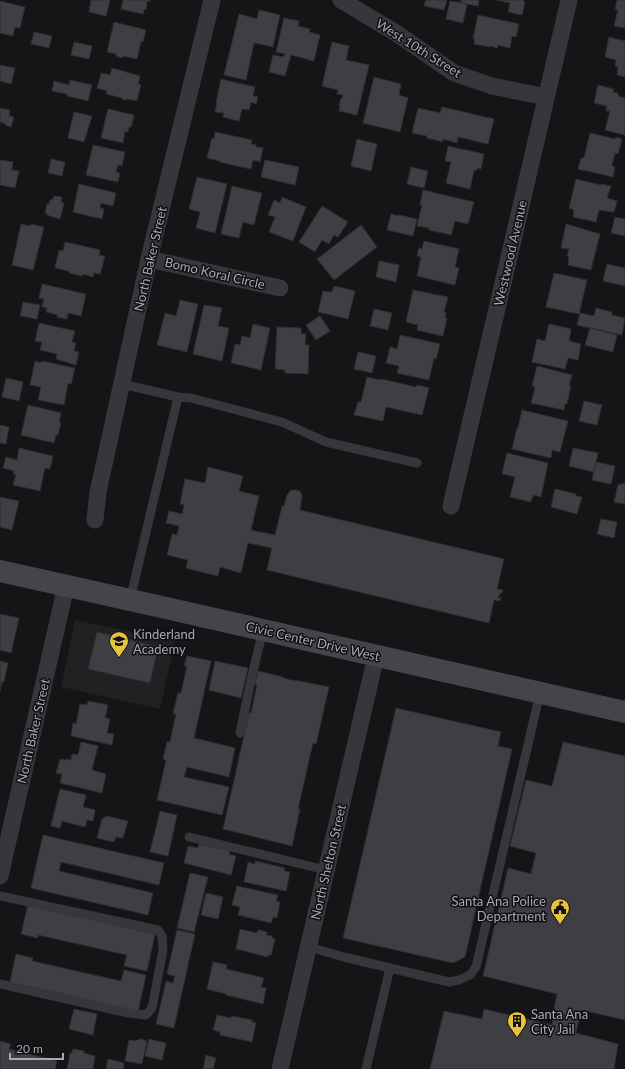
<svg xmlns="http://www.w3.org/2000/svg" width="625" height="1069" font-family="Lato,sans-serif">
	<rect width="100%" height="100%" fill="#151416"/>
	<path fill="#212023" d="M75,620L175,641L160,709L61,687Z"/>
	<path fill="#3f3e43" stroke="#2f2e32" d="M91,0H110L106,16L89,12Z
		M123,0H151L147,2H146L147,6L146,9L144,10L143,14L121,9Z
		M426,0H447L444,10L424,6Z
		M461,0H479L478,6L461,3Z
		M496,0H524L523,1L525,2L522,15L508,12L510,3Z
		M617,0H625V28L614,26L618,10H615Z
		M0,1L25,7L20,28L15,27L13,36L0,33Z
		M450,1L467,4L463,23L446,19Z
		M259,10L280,15L273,47L254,43L246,80L224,75L239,14L257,19Z
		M478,15L519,24L516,37L512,36L510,48L498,45L497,48L491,46L490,47L474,44L475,39H473Z
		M284,18L299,21L298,26L310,29L309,32L320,35L314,61L291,55L285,76L269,72L273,55L284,57L285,54L276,52Z
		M114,22L146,30L143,42L141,41L137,59L123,56L122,58L116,56L117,54L107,52Z
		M34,32L52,36L49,48L31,44Z
		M609,37L625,41V77L617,75L618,67L615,66L616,60L605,57Z
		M74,42L92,46L89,59L71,55Z
		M332,42L349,46L346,60L369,65L357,115L339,111L340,106H339L341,98H342L343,95L337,94L338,90L322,86Z
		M0,65L15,68L11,84L0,81Z
		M112,68L140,76L138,84L141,85L137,101L127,99L126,100L122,99V98L106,94L107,91L97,88L101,73L110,75Z
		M374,77L401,84L399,95L408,98L400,132L363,123Z
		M221,79L255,87L253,96L258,97L256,104L251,102L249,110L242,109L239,121L223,117L224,113L215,112L217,103H216Z
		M70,80L92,85L88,101L67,96V94L52,91L54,81L69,85Z
		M598,85L614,89L613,92L618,93V96L625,98V135L605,130L610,111H606L607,106L594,103Z
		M442,107L494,119L488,144L458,137L457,143L443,139V142L427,138V136L412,133L418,108L440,113Z
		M0,108L10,110L9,116L14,117L11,127L5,125L6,124L0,122Z
		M108,109L134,115L131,127H129L128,132L125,131L123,143L101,138Z
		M74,112L92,116L84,142L68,138Z
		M215,132L252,140L251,144L256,145V147L263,148L260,162L253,160L251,169L219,162L220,161L207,158L212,138L214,139Z
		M590,133L615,139L616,137L622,139L618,154L615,153L612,166L615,167L613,177L578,169L581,158H584Z
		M357,139L377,144L371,171L351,166Z
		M93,145L125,152L122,166L118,165L116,172L120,173L118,182L86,175Z
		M448,146L484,154L481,169L477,168L476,171L474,170L470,189L446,183L451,162L445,161Z
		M51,159L65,162L62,176L48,173Z
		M0,160L13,162L12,170L19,171L15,188L0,185Z
		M265,160L299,167L295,185L261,177Z
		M411,167L428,171L424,188L407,184Z
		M197,177L227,184L215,233L196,228L200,212L189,209Z
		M576,179L601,185V184L611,186L607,198L617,201L614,212L599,210L596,222L573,217L574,210L569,208Z
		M79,184L116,193L113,206L101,203L100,208L104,209L102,219L73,212Z
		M232,186L262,193L254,225L243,222L239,238L221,234Z
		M423,190L474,202L468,224L455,221L451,235L429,230V228L417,226L422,205H420Z
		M54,196L62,197L61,202L64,203L60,219L47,215V214L45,213L47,204H49L50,200H52Z
		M282,197L306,207L293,241L269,232L275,217L268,215L274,200L280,203Z
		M322,206L348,222L338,237L334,235L329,244L322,240L315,252L299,242Z
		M391,214L399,216V215L417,219L413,236L387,230Z
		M615,217L625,219V236L611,233Z
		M21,224L30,226L31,224L44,227L33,270L12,265Z
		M566,224L600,234L591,270L568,265L569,257L567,256L569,249L561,248Z
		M361,225L377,247L334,280L317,259Z
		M424,241L459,249L455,267L459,268L455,285L417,276L421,257L417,256L419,248L422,249Z
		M65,242L100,250L99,255L105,256L100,274L94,273L93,277L83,274V276L69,273V271L55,268L59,250L63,251Z
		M379,261L399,265L396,282L376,277Z
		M607,264L625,268V286L603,281Z
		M554,273L587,280L579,314L546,307Z
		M42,284L86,294L81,316L68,313L67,319L57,317L58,315L46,312L47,308L42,307L44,299L39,298Z
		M334,286L355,291L348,319L318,312L323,291L332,292Z
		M413,290L448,297L444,312L446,313L445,318H447L443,336L417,330L418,325L406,322Z
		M180,300L198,304L187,352L157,345L165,313L176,316Z
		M23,302L40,305L37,319L20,316Z
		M204,305L222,308L218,326L229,328L222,361L193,354Z
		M596,308L612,312V315L625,318L622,335L577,325L580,313L594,316Z
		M374,309L392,313L388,330L370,326Z
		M320,316L330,331L316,340L306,325Z
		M39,323L75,331L72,342L76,343L74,351L79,352L76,365L56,359L57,354L40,350L42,342L35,341Z
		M253,324L270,328L261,370L231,363L235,344L240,345L242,336L250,338Z
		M549,324L571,329L569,341L581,344L578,360L568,358L565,369L532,362L537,339L545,341Z
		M277,327L301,328V334H306L305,345H309L308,374L285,373V370L275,369Z
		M590,328L617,335L613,352L585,345Z
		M400,335L440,344L436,359L434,358L429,380L397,373L399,366L386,363L390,347L397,349Z
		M358,352L376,356L372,373L354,369Z
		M35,361L41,363L42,361L75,368L71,384L68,383L64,405L38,400L41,387L30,385Z
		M537,366L572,375L569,385H571L567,404H565L564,410L531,403L535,387L532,386Z
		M367,377L381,380V379L416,387L417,385L429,388L422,415L386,407L383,421L354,415L358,402H361Z
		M6,378L23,382L19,401L2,397Z
		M584,401L602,405L597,425L579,421Z
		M28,405L61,413L59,423H61L58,435H56L54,443L21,435Z
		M522,410L568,421L560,452L552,450L551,458L512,449L517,428H518Z
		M0,425L9,427L6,444L0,443Z
		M19,448L53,456L50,469L45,468L40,491L13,485L16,474H13L14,471L3,468L6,457L17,460Z
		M573,448L598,453L594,472L569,466Z
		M507,453L548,463L541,497L533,495L531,502L510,497L515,477L502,474Z
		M596,462L615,466L611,484L592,480Z
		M208,467L243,476L239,491L259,496L251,530L275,535L282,506H284L287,495L291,490H296L300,491L302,496L300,510L504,559L497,589L503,590L502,593H500L498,598H501L500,601L494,600L489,623L267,570L272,548L248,543L241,573L220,567L218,576L186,568L188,560L167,555L172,534L177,535L179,526L166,523L169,511L182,514L184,505L180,504L185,479L205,483Z
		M625,483V506V504L614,502L618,485Z
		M555,489L576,494V496L582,497L577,514L551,507Z
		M0,497L19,501L12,530L0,527Z
		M601,519L617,522L614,538L597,534Z
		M0,614L19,618L11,653L0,650Z
		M97,632L158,647L150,683L88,669Z
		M187,656L211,661L194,738L235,748L229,777L187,767L184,777L229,787L222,815L157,800L166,760L163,759L167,742H170L176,714H173L178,693H181L187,666H184Z
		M0,661L8,663L4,682H2L0,691Z
		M215,661L248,668L241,698L209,690Z
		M258,671L283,677V678L295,681V680L329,687L316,744L313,743L298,809H300L292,846L223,829L249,713H251L257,685L255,684Z
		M88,701L108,705L105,718L110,719L107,733L114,734L112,745L71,736L73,723L76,724L80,704L87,705Z
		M396,708L501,732L498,746L512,749L465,957L453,963L343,938Z
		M81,742L98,746L92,770L106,774L102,793L60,783L62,774L56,773L60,759L65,760L66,759L71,760L72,754L78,755Z
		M563,742L625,756V1020L581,1010L579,1019L553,1013L557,994L483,976L508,868L531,874L536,853L510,846L526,780L552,786Z
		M60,789L86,795L83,807L95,810L93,821L87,820L85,827L62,821L60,828L51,826Z
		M160,811L177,815L168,856L150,852Z
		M107,816L128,821L123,838L116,837L114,842L97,838L102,819Z
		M43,835L164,863L159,885L61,862L59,871L153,893L148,915L31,888Z
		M199,844L230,851L229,854L236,856L231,875L184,863L188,846L198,848Z
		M255,861L285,868L284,871L290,872L286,891L244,882L248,862L255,864Z
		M190,873L208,877L194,932L177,928Z
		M237,886L278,895L276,901L280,902L277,918L273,917L271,923L238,915L240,907L232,905Z
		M206,893L223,897L218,919L201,915Z
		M28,905L155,934L147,971L124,966L127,955L38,935V938L21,934Z
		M240,929L257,933L258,930L267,932L266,935L272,936V938L275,939L271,955H268V957L236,949Z
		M177,930L195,934L174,1028L156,1024L166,981L173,983L175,976L167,974Z
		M16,954L33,958L32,961L121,981L124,970L146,975L138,1012L10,982Z
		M213,962L227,965L226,969L264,978L261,987L266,988L263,1004L226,995V994L207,989Z
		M74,1009L97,1014L93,1035L69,1029Z
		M484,1009L552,1025L553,1013L579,1019L576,1033L618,1044L614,1069H430L444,1011L482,1019Z
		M217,1015L231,1018V1016L252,1020V1022L256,1023L252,1042L220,1035V1032L213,1030Z
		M141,1039L147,1041L142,1064L125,1061L129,1040L135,1041Z
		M149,1039L166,1043L162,1060L145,1056Z
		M0,1041L11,1044L9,1049L57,1061L55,1069H0Z
		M73,1049L84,1051V1053L95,1056L93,1069H67L70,1053H72Z
		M206,1055L216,1058L213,1069H203Z
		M108,1059L124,1063L123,1069H106Z"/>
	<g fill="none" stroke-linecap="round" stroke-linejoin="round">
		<path stroke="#36363b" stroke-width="9" d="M122,384L178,397L191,398L282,422L326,442L417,463
			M130,600L178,397
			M240,733L251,680L263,630
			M189,837L326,870
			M0,896L158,930L162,936L163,950L152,1008L146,1015L128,1013L0,984
			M309,947L344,957L390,968L366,1069
			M390,968L449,982L459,980L470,975L476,967L540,693"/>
		<path stroke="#36363b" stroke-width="17" d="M341,0L396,33L454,73L492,86L546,97
			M149,259L280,288
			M451,506L569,0
			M95,520L98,492L149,259L212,0
			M0,876L66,586
			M280,1069L376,656"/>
		<path stroke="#44444b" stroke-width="22" d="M0,571L175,610L625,712"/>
	</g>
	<defs>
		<g id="school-pin" transform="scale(1)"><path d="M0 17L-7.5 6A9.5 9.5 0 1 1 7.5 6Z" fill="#e6c33d" stroke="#100f11"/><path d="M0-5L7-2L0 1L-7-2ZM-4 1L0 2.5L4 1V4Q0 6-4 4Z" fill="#111"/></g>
		<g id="civic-pin" transform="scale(1)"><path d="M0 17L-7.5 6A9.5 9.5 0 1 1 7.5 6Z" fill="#e6c33d" stroke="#100f11"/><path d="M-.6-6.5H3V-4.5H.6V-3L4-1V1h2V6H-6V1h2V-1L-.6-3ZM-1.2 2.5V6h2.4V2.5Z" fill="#111"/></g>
		<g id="building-pin" transform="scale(1)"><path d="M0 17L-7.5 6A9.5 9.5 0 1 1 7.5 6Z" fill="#e6c33d" stroke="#100f11"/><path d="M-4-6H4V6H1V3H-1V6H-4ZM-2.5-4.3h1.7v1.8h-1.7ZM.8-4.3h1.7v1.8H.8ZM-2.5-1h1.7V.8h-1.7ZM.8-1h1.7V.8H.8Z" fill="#111"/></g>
	</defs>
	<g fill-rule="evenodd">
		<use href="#school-pin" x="119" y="641"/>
		<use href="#civic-pin" x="560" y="908"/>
		<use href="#building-pin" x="517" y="1021"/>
	</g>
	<g text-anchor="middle" stroke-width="3" stroke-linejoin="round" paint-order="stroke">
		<g font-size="13" fill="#a7a9b5" stroke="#100f11">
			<text transform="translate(419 48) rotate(32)" y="5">West 10th Street</text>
			<text transform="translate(510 253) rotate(-77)" y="5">Westwood Avenue</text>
			<text transform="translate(150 259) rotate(-77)" y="5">North Baker Street</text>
			<text transform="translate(215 273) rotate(13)" y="5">Bomo Koral Circle</text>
			<text transform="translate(313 641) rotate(13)" y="5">Civic Center Drive West</text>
			<text transform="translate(33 731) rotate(-77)" y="5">North Baker Street</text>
			<text transform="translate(328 862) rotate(-77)" y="5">North Shelton Street</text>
		</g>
		<g font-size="13" fill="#a7a9b5" stroke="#100f11" text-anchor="start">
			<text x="133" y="639">Kinderland<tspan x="133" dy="15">Academy</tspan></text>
			<text x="546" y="906" text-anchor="end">Santa Ana Police<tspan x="546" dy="15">Department</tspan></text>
			<text x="531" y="1019">Santa Ana<tspan x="531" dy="15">City Jail</tspan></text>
		</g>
	</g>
	<path d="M10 1053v6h53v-6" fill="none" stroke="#a7a9b5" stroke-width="2"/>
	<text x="16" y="1053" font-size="12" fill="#a7a9b5" stroke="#100f11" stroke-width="3" paint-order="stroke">20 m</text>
</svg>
